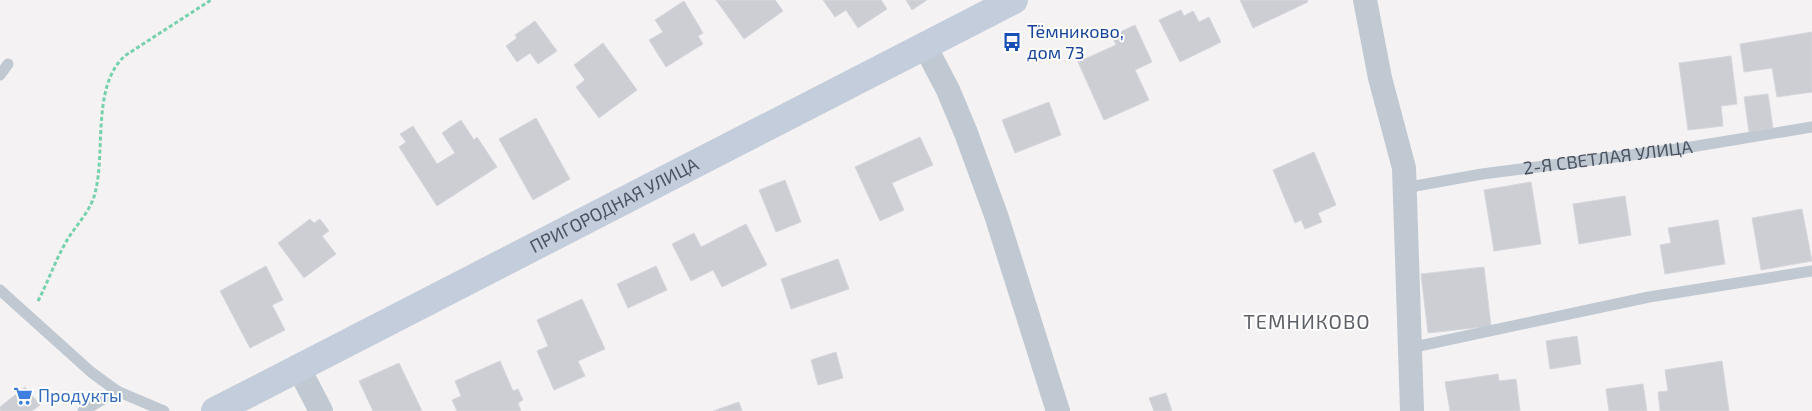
<svg xmlns="http://www.w3.org/2000/svg" width="1812" height="411" font-family="'Exo 2',sans-serif">
	<rect width="100%" height="100%" fill="#f4f2f2"/>
	<path fill="#ccced4" stroke="#d6d7dd" d="M716,0H775L783,11L744,39Z
		M823,0H881L887,9L858,28L846,10L835,17Z
		M906,0H927L912,10Z
		M1240,0H1307L1308,2L1253,28Z
		M684,1L703,33L698,36L703,44L666,67L649,40L663,32L655,20Z
		M1181,10L1184,16L1193,11L1199,22L1209,17L1221,42L1180,62L1159,20Z
		M535,21L557,51L538,64L530,53L517,62L506,46L517,38L515,35Z
		M1135,25L1152,62L1135,70L1149,100L1104,120L1078,62L1116,45L1112,36Z
		M1812,32V92L1777,97L1772,68L1744,72L1740,44Z
		M603,43L637,90L599,118L576,87L585,80L574,65Z
		M1731,56L1737,104L1721,106L1723,126L1688,130L1679,63Z
		M1768,94L1773,128L1749,132L1744,97Z
		M1049,102L1061,135L1015,153L1002,120Z
		M536,118L570,179L533,200L499,139Z
		M461,120L474,140L477,137L497,167L437,206L399,147L406,142L400,134L413,126L437,164L455,153L442,133Z
		M920,137L933,165L892,183L904,210L880,221L855,167Z
		M1314,152L1336,205L1318,213L1322,222L1305,229L1301,220L1295,223L1273,170Z
		M785,180L801,222L776,232L759,190Z
		M1531,182L1541,244L1494,251L1484,190Z
		M1625,196L1631,235L1579,244L1573,204Z
		M1802,209L1812,261L1761,270L1752,218Z
		M310,219L314,223L320,219L329,231L322,236L336,254L304,278L278,243Z
		M1718,220L1725,264L1665,274L1660,245L1671,243L1668,228Z
		M746,224L767,265L722,287L713,270L691,281L672,244L694,233L701,247Z
		M838,259L849,289L791,309L781,279Z
		M266,266L283,300L272,305L285,330L250,348L220,291Z
		M656,266L667,290L628,308L617,284Z
		M1484,267L1491,326L1428,333L1421,274Z
		M582,299L605,349L578,361L585,376L554,390L537,351L548,346L537,320Z
		M1577,336L1581,364L1550,369L1546,341Z
		M836,352L843,378L818,385L811,360Z
		M500,361L513,391L518,389L523,400L518,403L521,411H457L452,400L461,396L455,381Z
		M1722,361L1729,411H1660L1658,392L1668,391L1665,370Z
		M399,363L422,411H373L359,381Z
		M1498,374L1499,381L1516,379L1520,411H1450L1445,382Z
		M1643,384L1647,411H1609L1606,389Z
		M25,387L40,405L32,411H0V407Z
		M1166,393L1172,411H1154L1149,398Z
		M739,402L742,411H713Z"/>
	<g fill="none" stroke-linecap="round" stroke-linejoin="round">
		<path stroke="#76d2ad" stroke-width="3" stroke-dasharray="4 2.5" stroke-linecap="butt" d="M38,301C48,282 55,261 66,242C75,226 91,211 95,193C106,153 91,84 126,55L211,0"/>
		<g stroke="#c0c8d2" stroke-width="11">
			<path d="M0,75L8,64"/>
			<path id="s1" d="M1404,188L1482,174L1685,148L1812,127"/>
			<path d="M0,290L91,372L117,391L164,411"/>
			<path d="M1410,348L1649,297L1812,271"/>
			<path d="M83,411L117,391"/>
		</g>
		<path stroke="#c0c8d2" stroke-width="24" d="M1365,0L1380,78L1404,168L1412,411
			M925,46L948,90L966,133L996,215L1058,411
			M298,367L321,411"/>
		<path stroke="#c4cddb" stroke-width="28" id="s2" d="M215,411L1014,0"/>
	</g>
	<defs>
		<g id="bus-bare" transform="scale(1.5)"><path d="M-5-6H5V4H4V6H2V4H-2V6H-4V4H-5ZM-3.5-4V0h7V-4ZM-3.5 1.2v1.5H-2V1.2ZM2 1.2v1.5H3.5V1.2Z" fill="#1a4fb4" stroke="#fff" stroke-width="2.5" paint-order="stroke"/></g>
		<g id="supermarket-bare" transform="scale(1.5)"><path d="M-6-5.5h2.5l.6 2H6L4.5 2H-2.5L-4.4-4H-6ZM-1.5 3.2a1.3 1.3 0 1 0 .1 0ZM3 3.2a1.3 1.3 0 1 0 .1 0Z" fill="#3f7fe0" stroke="#fff" stroke-width="2.5" paint-order="stroke"/></g>
	</defs>
	<g fill-rule="evenodd">
		<use href="#bus-bare" x="1012" y="42"/>
		<use href="#supermarket-bare" x="23" y="396"/>
	</g>
	<g text-anchor="middle" stroke-width="4" stroke-linejoin="round" paint-order="stroke">
		<g font-size="18" fill="#164399" stroke="#fff" text-anchor="start">
			<text x="1027" y="38">Тёмниково,<tspan x="1027" dy="21">дом 73</tspan></text>
		</g>
		<g font-size="18" fill="#495361" stroke="#fff">
			<text dy="6" stroke="none"><textPath href="#s1" startOffset="206">2-Я СВЕТЛАЯ УЛИЦА</textPath></text>
			<text dy="6" stroke="none"><textPath href="#s2" startOffset="449">ПРИГОРОДНАЯ УЛИЦА</textPath></text>
		</g>
		<g font-size="18" fill="#366cbe" stroke="#fff" text-anchor="start">
			<text x="38" y="402">Продукты</text>
		</g>
		<g font-size="20" letter-spacing="1" fill="#5e6167" stroke="#fff">
			<text x="1307" y="329">ТЕМНИКОВО</text>
		</g>
	</g>
</svg>
